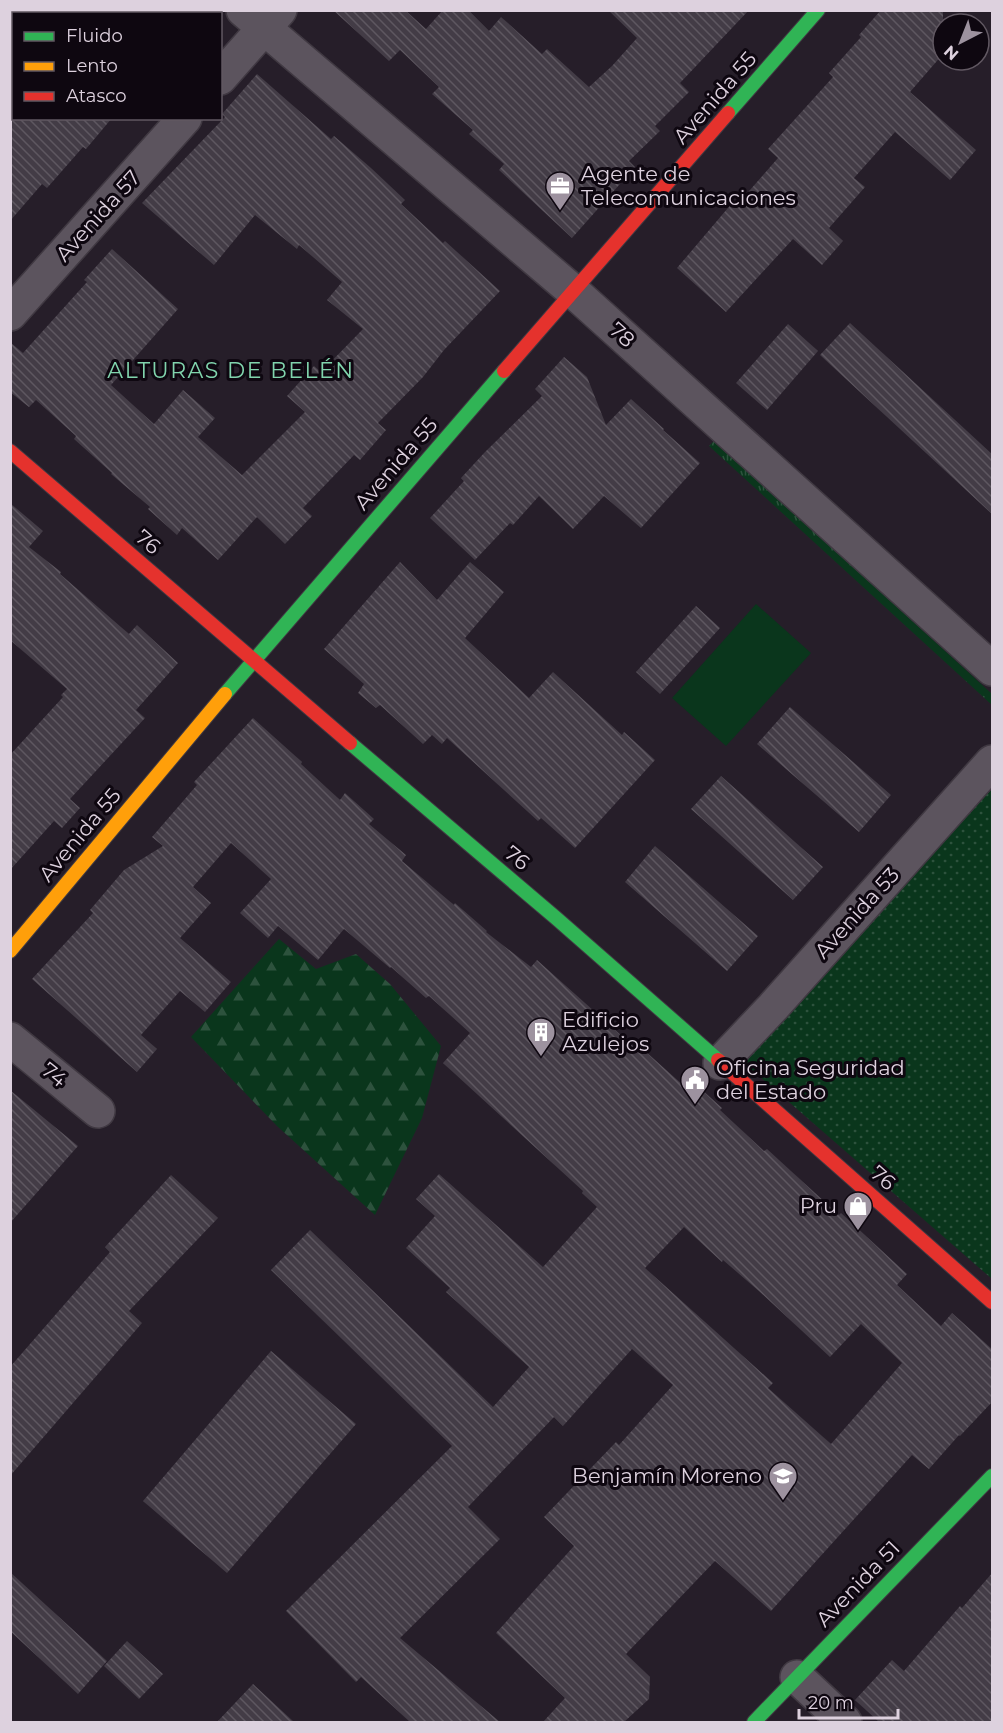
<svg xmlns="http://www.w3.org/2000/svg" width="1003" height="1733" font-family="Montserrat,sans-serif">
	<defs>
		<pattern id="grass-tufts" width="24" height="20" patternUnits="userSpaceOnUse" patternTransform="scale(1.5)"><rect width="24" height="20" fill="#0a361c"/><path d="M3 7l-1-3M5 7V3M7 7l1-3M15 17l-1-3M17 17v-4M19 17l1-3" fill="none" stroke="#2d523d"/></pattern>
		<pattern id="forest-firs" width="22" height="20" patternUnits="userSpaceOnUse" patternTransform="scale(1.5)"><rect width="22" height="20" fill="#0a361c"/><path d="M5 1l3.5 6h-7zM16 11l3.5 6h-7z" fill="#2d523d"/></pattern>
		<pattern id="park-dots" width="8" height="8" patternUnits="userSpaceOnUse" patternTransform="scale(1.5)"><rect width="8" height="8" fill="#0a361c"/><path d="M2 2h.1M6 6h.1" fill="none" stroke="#2d523d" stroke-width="1.8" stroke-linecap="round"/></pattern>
		<pattern id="building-back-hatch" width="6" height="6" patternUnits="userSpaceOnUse" patternTransform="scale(1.5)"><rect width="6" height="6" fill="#433c46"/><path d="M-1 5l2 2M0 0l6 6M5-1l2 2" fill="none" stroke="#5e5760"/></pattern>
	</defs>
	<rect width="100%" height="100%" fill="#261e29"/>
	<path fill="url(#grass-tufts)" d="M715,440L992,694V705L709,446Z"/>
	<path fill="url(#forest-firs)" d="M279,939L316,969L356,954L390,984L441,1046L422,1118L375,1215L277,1126L191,1037Z"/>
	<path fill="url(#park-dots)" d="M992,789V1279L743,1062Z"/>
	<path fill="#0a361c" d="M756,604L811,653L726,746L672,698Z"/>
	<path fill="url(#building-back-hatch)" fill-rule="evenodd" d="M333,10H405L426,29L443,10H468L489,31L501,17L542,54L547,49L589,87L612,66L637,38L608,10H749L680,83L689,92L655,126L660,131L629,161L635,167L572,238L499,170L504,164L469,134L473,130L432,94L439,87L400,50L389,61Z
		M881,10H943V54L910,92L976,150L950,180L895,132L854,178L865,187L829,228L843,241L822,265L793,239L726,312L677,268L733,202L736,206L778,158L768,149L833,77L829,73L861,37L859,35Z
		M257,74L331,139L334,136L371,168L405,200L401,204L443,243L445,241L500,291L444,350L423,377L378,423L386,430L360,460L354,455L303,508L312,516L285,544L257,517L218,560L182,528L177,535L148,509L150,507L111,474L112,473L74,439L76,436L36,400L29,407L10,392V342L23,353L87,282L84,280L112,249L178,309L111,385L154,424L183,390L215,418L198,437L242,475L305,412L287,396L314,366L321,372L363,329L327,300L342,282L299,245L297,249L255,215L214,265L142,203L225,117L222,114Z
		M10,118H112L86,149L83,147L47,188L42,184L10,221Z
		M850,323L993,455V515L820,355Z
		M788,324L818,351L767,410L736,383Z
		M564,357L587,377L606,425L631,399L664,429L663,430L700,463L641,528L604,496L573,529L539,496L513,525L510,523L475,560L430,518L464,481L461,478L485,452L542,396L535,389Z
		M10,503L43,531L29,547L61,572L60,574L129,634L137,625L178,663L136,710L145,718L70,799L80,808L62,828L54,821L10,870V755L63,697L61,695L67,689L10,640Z
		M400,562L437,600L470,562L504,592L465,638L529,698L553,672L622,735L624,732L655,760L575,848L541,818L538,821L447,738L442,744L432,735L423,744L380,705L376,708L358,693L364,684L324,649Z
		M696,606L720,628L660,694L636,672Z
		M790,707L891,795L859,832L757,744Z
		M253,718L302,762L301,764L340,800L345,793L374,819L369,824L406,855L402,861L454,905L455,903L487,931L486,932L531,967L537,960L642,1054L645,1051L684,1086L690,1079L722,1108L720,1110L764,1151L767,1149L839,1215L841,1213L907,1274L897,1285L941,1326L952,1313L993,1350V1401L960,1436L959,1435L929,1469L912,1455L771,1611L715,1561L626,1654L650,1677L649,1699L624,1722H543L565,1698L496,1633L574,1546L544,1517L616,1442L619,1445L673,1385L632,1349L563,1426L554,1417L468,1507L500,1539L400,1638L500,1722H410L361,1677L356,1682L286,1611L452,1446L271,1270L310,1230L493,1407L529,1367L446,1292L450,1288L406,1248L435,1216L416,1199L439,1174L543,1267L597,1207L582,1193L583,1191L443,1063L470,1033L429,996L426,998L391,967L390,968L344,929L318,960L278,926L268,938L240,913L271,879L231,843L193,887L211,903L180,938L231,982L205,1012L180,991L141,1035L157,1049L137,1072L32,979L93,913L90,910L124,870L163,846L152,837L197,785L194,782ZM684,1227L722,1262L723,1260L760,1292L830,1357L861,1324L902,1363L831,1444L768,1388L773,1383L645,1268Z
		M721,776L823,867L793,900L691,809Z
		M655,846L758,936L727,971L625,882Z
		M10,1090L78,1146L10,1223Z
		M171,1175L218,1218L129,1311L142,1323L10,1476V1367L110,1252L105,1247Z
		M271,1351L356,1424L227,1573L143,1501Z
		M10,1572L107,1661L78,1694L10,1631Z
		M993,1572V1722H879L855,1700L892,1660L904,1671L960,1606L962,1608Z
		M127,1641L163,1674L139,1699L104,1666Z
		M253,1684L294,1722H217Z"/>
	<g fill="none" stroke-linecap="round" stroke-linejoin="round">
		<g stroke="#403942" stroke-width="36">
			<path id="street" d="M243,10L574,292L992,669
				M220,78L280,10
				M10,314L185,118
				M10,1039L98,1111
				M720,1063L773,1007L992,762
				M797,1677L845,1722"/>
		</g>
		<g stroke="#403942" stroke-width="16">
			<path id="fast" d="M728,113L818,10
				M225,694L504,371
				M350,743L556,918L718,1060
				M754,1722L992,1476"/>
		</g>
		<g stroke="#403942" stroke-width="16">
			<path id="slow" d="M10,951L225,694"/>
		</g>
		<g stroke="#403942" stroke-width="16">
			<path id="jam" d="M504,371L728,113
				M10,451L350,743
				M718,1060L992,1302"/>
		</g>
		<use href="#street" stroke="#5c545e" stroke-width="33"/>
		<use href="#fast" stroke="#30b455" stroke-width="14"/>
		<use href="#slow" stroke="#ff9f0a" stroke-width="14"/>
		<use href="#jam" stroke="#e5322d" stroke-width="14"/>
	</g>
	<defs>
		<g id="office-pin" transform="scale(1.5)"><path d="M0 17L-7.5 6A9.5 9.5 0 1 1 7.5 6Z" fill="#9d929f" stroke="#0e0710"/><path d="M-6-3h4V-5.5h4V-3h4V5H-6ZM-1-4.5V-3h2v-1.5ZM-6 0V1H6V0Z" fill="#fff"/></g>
		<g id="building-pin" transform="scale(1.5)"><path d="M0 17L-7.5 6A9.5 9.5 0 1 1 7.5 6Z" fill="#9d929f" stroke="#0e0710"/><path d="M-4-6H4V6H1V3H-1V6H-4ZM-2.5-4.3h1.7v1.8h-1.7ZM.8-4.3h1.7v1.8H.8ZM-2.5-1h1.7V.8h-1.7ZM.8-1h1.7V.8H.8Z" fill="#fff"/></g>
		<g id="civic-pin" transform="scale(1.5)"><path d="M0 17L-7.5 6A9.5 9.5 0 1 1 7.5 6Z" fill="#9d929f" stroke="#0e0710"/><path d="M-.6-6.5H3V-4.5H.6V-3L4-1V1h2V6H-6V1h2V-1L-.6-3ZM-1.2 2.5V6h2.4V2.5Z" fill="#fff"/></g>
		<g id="shop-pin" transform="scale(1.5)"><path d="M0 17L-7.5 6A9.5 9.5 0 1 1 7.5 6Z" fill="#9d929f" stroke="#0e0710"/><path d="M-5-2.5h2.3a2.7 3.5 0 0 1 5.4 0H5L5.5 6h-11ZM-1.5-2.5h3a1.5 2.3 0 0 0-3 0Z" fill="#fff"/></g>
		<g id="school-pin" transform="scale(1.5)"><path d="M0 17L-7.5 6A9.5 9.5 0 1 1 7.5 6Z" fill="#9d929f" stroke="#0e0710"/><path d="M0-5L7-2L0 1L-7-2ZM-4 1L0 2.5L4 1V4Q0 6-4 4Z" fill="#fff"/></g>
	</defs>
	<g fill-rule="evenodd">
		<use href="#office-pin" x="560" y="186"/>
		<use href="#building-pin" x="541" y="1032"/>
		<use href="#civic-pin" x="695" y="1080"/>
		<use href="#shop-pin" x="858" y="1206"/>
		<use href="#school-pin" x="783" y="1476"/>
	</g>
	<g text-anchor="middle" stroke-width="6" stroke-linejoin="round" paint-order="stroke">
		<g font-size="21" fill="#ddd1de" stroke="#0e0710">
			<text transform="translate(715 98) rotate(-49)" y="7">Avenida 55</text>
			<text transform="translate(98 216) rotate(-48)" y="7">Avenida 57</text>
			<text transform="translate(622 335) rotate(42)" y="7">78</text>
			<text transform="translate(396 464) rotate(-49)" y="7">Avenida 55</text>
			<text transform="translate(148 542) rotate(41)" y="7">76</text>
			<text transform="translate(80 835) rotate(-50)" y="7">Avenida 55</text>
			<text transform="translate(517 858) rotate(40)" y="7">76</text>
			<text transform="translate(857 913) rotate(-48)" y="7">Avenida 53</text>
			<text transform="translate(54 1075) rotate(39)" y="7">74</text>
			<text transform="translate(883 1178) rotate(41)" y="7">76</text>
			<text transform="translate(858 1584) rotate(-46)" y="7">Avenida 51</text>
		</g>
		<g font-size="21" fill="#ddd1de" stroke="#0e0710" text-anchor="start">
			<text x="581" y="181">Agente de<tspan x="581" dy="24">Telecomunicaciones</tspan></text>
			<text x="562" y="1027">Edificio<tspan x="562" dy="24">Azulejos</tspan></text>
			<text x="716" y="1075">Oficina Seguridad<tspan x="716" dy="24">del Estado</tspan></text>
			<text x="837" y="1213" text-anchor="end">Pru</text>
			<text x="762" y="1483" text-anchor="end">Benjamín Moreno</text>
		</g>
		<g font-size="22" letter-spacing="1.5" fill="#81d4ad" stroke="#0e0710">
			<text x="231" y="378">ALTURAS DE BELÉN</text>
		</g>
	</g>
	<rect width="1003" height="1733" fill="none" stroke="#ddd1de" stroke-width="24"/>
	<rect x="12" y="12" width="210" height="108" fill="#0e0710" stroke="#615862" stroke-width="1.5"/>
	<rect x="24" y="32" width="30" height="9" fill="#30b455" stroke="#615862" stroke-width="1.5"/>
	<text x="66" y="42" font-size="18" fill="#ddd1de">Fluido</text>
	<rect x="24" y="62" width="30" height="9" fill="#ff9f0a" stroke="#615862" stroke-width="1.5"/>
	<text x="66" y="72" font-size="18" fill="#ddd1de">Lento</text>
	<rect x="24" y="92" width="30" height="9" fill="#e5322d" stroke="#615862" stroke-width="1.5"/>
	<text x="66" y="102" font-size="18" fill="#ddd1de">Atasco</text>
	<g transform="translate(961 42) rotate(222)"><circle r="28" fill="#0e0710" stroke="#615862" stroke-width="1.5"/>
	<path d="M0-4.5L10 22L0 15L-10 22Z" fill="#9d929f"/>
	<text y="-9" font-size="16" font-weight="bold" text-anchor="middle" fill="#ddd1de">N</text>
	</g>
	<path d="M799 1709v9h99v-9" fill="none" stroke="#ddd1de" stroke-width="3"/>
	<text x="808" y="1709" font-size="18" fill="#ddd1de" stroke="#0e0710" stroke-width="4.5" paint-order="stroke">20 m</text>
</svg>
